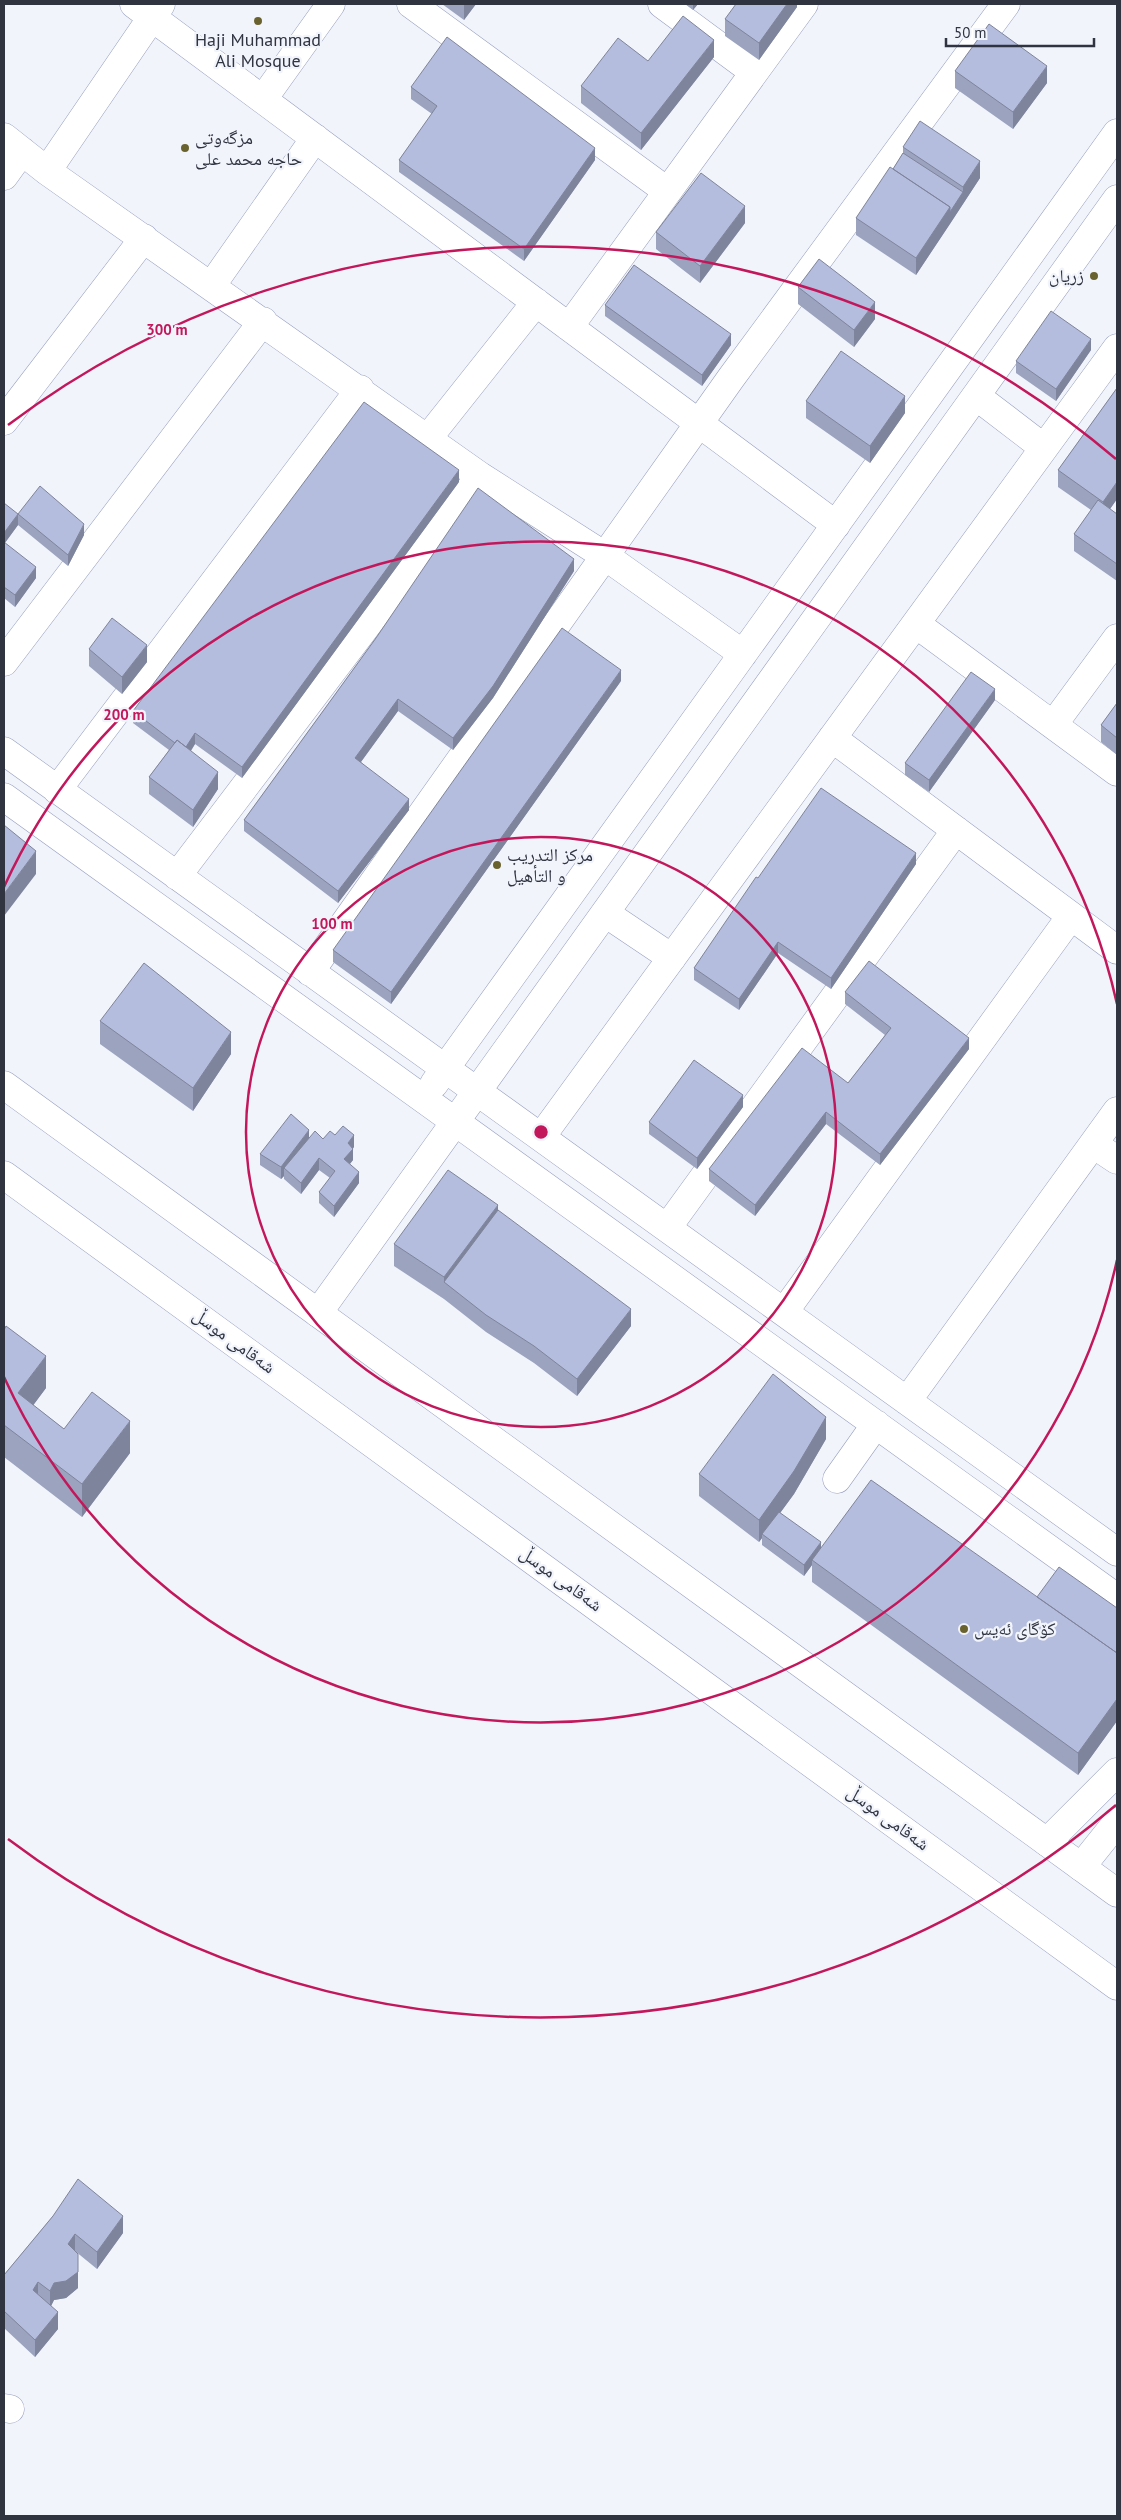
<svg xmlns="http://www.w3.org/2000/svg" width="1121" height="2520" font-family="'PT Sans','Noto Naskh Arabic',sans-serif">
	<rect width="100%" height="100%" fill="#f2f4fb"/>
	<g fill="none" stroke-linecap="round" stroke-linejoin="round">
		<g stroke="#969fbf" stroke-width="29">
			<path id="minor" d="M134,4L836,525
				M411,4L667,191
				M662,4L754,72
				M263,99L331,4
				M4,137L47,171L480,476L605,556L743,654
				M47,171L161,4
				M4,176L22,151
				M212,285L315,138
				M569,327L804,4
				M976,396L1044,448
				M4,421L144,238
				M428,438L536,302
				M916,624L1117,772
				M4,662L263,321
				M1053,725L1117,638
				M832,738L1117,950
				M4,751L1117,1552
				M57,790L360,389
				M4,797L1117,1598
				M177,876L480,476
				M605,913L672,958
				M310,972L731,378L1006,4
				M434,1084L1117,133
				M541,1137L1117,348
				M1093,1144L1117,1160
				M667,1228L956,830
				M784,1312L1071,916
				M318,1313L1117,199
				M907,1401L1117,1111
				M837,1479L876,1424
				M1047,1842L1117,1772
				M1081,1867L1117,1822
				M4,2408L10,2409"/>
		</g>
		<g stroke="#969fbf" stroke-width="29">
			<path id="highway" d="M4,1085L1117,1893
				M4,1175L1117,1986"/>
		</g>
		<use href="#minor" stroke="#fff" stroke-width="28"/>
		<use href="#highway" stroke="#fff" stroke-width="28"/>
	</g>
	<path fill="#9ba3bf" d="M442,4H476L464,20Z
		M685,4H698L693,10Z
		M797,4V7L759,60L725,36V19Z
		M714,57L641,150L581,103V86L648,61Z
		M955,71L1047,83L1013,129L955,88Z
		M411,87L595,160L524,261L399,172V160L432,114L411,99Z
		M903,147L980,178L916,275L856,235V218L893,169L903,153Z
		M745,223L700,283L656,249V232Z
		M798,287L875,319L854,347L798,304Z
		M605,305L731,345L702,386L605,316Z
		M1091,350L1056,401L1016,373V361Z
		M1117,388V499L1110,509L1117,514V581L1074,551V534L1091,510L1058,487V470Z
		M806,401L905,413L870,463L806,418Z
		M459,482L242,778L195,744L191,751L218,789L193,827L149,794V777L169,750L133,723V711Z
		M4,503L18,525L5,543L36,578L15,607L4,598Z
		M18,514L84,535L68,566L18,525Z
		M574,571L493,698L453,750L398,711L361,762L409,810L338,903L244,831V820L376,638Z
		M89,649L147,662L122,694L89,666Z
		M621,681L391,1004L333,962V950Z
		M995,700L929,792L905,775V763Z
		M1117,703V755L1101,742V725Z
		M916,864L831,989L778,953L739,1010L694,980V968L758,878Z
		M845,992L969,1049L880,1165L826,1124L755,1216L709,1181V1169L848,1083L885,1035L845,1004Z
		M100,1021L231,1054L193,1111L100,1044Z
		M743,1107L697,1169L649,1134V1122Z
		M335,1135L354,1147L353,1148V1160L350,1164L359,1183L334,1217L319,1203V1192L330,1178L319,1170L301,1194L284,1179V1176L281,1179L260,1165V1154L309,1138L323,1139Z
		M498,1210L631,1326L577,1396L534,1363L486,1332L444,1299L394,1266V1244Z
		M4,1330L46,1388L33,1405L64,1429L130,1453L82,1517L4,1457Z
		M826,1439L794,1494L780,1513L821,1548L1037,1597L1117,1608V1721L1078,1775L812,1582V1565L804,1576L762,1545V1538L759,1542L699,1496V1474Z
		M53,2216L123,2233L97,2269L75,2251L78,2288L66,2298L54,2300L51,2306L58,2329L35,2357L4,2328V2275Z"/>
	<path fill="#7e849b" d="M464,4H476L464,20Z
		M693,4H698L693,10Z
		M787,4H797V7L759,60V43Z
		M714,40V57L641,150V133Z
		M1047,66V83L1013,129V112Z
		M595,148V160L524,261V249Z
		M980,161V178L950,224V212L963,192V187Z
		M745,206V223L700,283V266Z
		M950,207V224L916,275V258Z
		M875,302V319L854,347V330Z
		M731,334V345L702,386V375Z
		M1091,339V350L1056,401V389Z
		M905,396V413L870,463V446Z
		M459,470V482L242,778V767Z
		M1117,482V499L1103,519V502Z
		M18,514V525L4,544V533Z
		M84,524V535L68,566V555Z
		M574,559V571L493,698L453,750V738Z
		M36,567V578L15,607V595Z
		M147,645V662L122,694V677Z
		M621,670V681L391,1004V992Z
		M995,689V700L929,792V780Z
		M398,699V711L355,770V758Z
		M195,733V744L184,761V749Z
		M218,772V789L193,827V810Z
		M409,799V810L338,903V891Z
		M36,851V874L4,916V894Z
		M916,853V864L831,989V978Z
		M778,942V953L739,1010V999Z
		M231,1032V1054L193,1111V1088Z
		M969,1038V1049L880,1165V1154Z
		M743,1095V1107L697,1169V1158Z
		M826,1112V1124L755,1216V1205Z
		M309,1130V1142L284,1168V1176L281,1179V1167Z
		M354,1135V1147L350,1152L353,1149V1160L344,1171V1159L348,1143Z
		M319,1158V1170L301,1194V1183Z
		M359,1172V1183L334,1217V1206Z
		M498,1205V1227L444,1282V1277Z
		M631,1309V1326L577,1396V1379Z
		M46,1356V1388L18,1426V1393Z
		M826,1417V1439L794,1494L764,1535L762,1534V1538L759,1542V1520Z
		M130,1421V1453L82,1517V1484Z
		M821,1542V1553L812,1560V1565L804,1576V1565Z
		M1117,1699V1721L1078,1775V1753Z
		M123,2216V2233L97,2269V2252Z
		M75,2234V2251L68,2244Z
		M78,2272V2288L66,2298L54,2300L50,2308V2291L54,2283Z
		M38,2282V2299L33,2290Z
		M58,2312V2329L35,2357V2340Z"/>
	<path fill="#b4bdde" stroke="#7e849b" d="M736,4H787L759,43L725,19Z
		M683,16L714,40L641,133L581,86L618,38L648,61Z
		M989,24L1047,66L1013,112L955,71Z
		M447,37L595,148L524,249L399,160L437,106L411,87Z
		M920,121L980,161L963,187L903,147Z
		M903,153L963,192L950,212V207L893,169Z
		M890,167L950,207L916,258L856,218Z
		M701,173L745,206L700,266L656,232Z
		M819,259L875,302L854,330L798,287Z
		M634,265L731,334L702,375L605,305Z
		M1051,311L1091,339L1056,389L1016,361Z
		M841,351L905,396L870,446L806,401Z
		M1117,388V482L1103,502L1058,470Z
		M364,402L459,470L242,767L195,733L186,747L177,740L175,743L133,711Z
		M40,486L84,524L68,555L18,514Z
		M478,488L574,559L493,686L453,738L398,699L355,758L409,799L338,891L244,820L376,638Z
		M1098,500L1117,514V564L1074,534Z
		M4,503L18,514L4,533Z
		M4,542L36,567L15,595L4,587Z
		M112,618L147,645L122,677L89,649Z
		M562,628L621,670L391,992L333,950Z
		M971,672L995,689L929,780L905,763Z
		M1117,703V738L1101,725Z
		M177,740L218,772L193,810L149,777Z
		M821,788L916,853L831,978L778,942L739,999L694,968L756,877L758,878Z
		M4,825L36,851L4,894Z
		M869,961L969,1038L880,1154L826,1112L755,1205L709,1169L802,1048L848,1083L891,1028L845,992Z
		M144,963L231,1032L193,1088L100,1021Z
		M694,1060L743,1095L697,1158L649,1122Z
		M291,1114L309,1130L281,1167L260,1154Z
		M343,1126L354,1135L348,1143L353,1149L344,1159L359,1172L334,1206L319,1192L335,1171L319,1158L301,1183L284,1168L315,1131L323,1139L330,1131L335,1135Z
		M448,1170L498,1205L444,1277L394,1244Z
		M498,1210L631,1309L577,1379L534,1346L486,1315L444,1282Z
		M6,1326L46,1356L18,1393L64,1429L92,1392L130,1421L82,1484L4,1425V1330Z
		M773,1374L826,1417L794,1471L759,1520L699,1474Z
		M871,1480L1117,1653V1699L1078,1753L812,1560Z
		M779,1512L821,1542L804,1565L762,1534Z
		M1059,1567L1117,1608V1653L1037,1597Z
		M78,2179L123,2216L97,2252L75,2234L68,2244L78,2254V2272L66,2281L54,2283L50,2291L38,2282L33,2290L58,2312L35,2340L4,2311V2275L53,2216Z"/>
	<g fill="none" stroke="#c2185b" stroke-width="2.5">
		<circle cx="541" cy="1132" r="295"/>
		<path d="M1117 1260A590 590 0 0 1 4 1377M4 887A590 590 0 0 1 1117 1004"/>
		<path d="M1116 1805A885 885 0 0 1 8 1839M8 425A885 885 0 0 1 1116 459"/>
	</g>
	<g fill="#6a622e" stroke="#f2f4fb" stroke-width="2">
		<circle cx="258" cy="21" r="5"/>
		<circle cx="185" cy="148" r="5"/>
		<circle cx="1094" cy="276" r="5"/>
		<circle cx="497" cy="865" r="5"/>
		<circle cx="964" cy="1629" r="5"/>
	</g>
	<g text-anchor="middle" stroke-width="4.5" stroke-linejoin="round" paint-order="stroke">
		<g font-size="18" fill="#303441" stroke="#f2f4fb" text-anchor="start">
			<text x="258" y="46" text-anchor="middle">Haji Muhammad<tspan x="258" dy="21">Ali Mosque</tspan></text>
			<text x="195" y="144">مزگه‌وتی<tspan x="195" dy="21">حاجه‌ محمد علی</tspan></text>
			<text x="1084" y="282" text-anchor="end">زریان</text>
			<text x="507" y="861">مركز التدريب<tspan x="507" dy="21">و التأهيل</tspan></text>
			<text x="974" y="1635">کۆگای ئەیس</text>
		</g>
		<g font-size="18" fill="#303441" stroke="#f2f4fb">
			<text transform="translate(234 1341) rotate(36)" y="6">شەقامی موسڵ</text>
			<text transform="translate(561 1579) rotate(36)" y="6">شەقامی موسڵ</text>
			<text transform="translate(888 1818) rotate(36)" y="6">شەقامی موسڵ</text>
		</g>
	</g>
	<circle cx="541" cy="1132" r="8" fill="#c2185b" stroke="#f2f4fb" stroke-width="2.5"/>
	<g font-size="15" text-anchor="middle" font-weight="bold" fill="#c2185b" stroke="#f2f4fb" stroke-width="4.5" stroke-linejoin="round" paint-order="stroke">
		<text x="167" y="335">300 m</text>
		<text x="124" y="720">200 m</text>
		<text x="332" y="929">100 m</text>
	</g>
	<rect width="1121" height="2520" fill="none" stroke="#303441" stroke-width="10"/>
	<path d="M946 38v8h148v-8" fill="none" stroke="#303441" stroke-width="2.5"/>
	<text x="954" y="38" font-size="15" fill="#303441" stroke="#f2f4fb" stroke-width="4" paint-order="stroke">50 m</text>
</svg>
